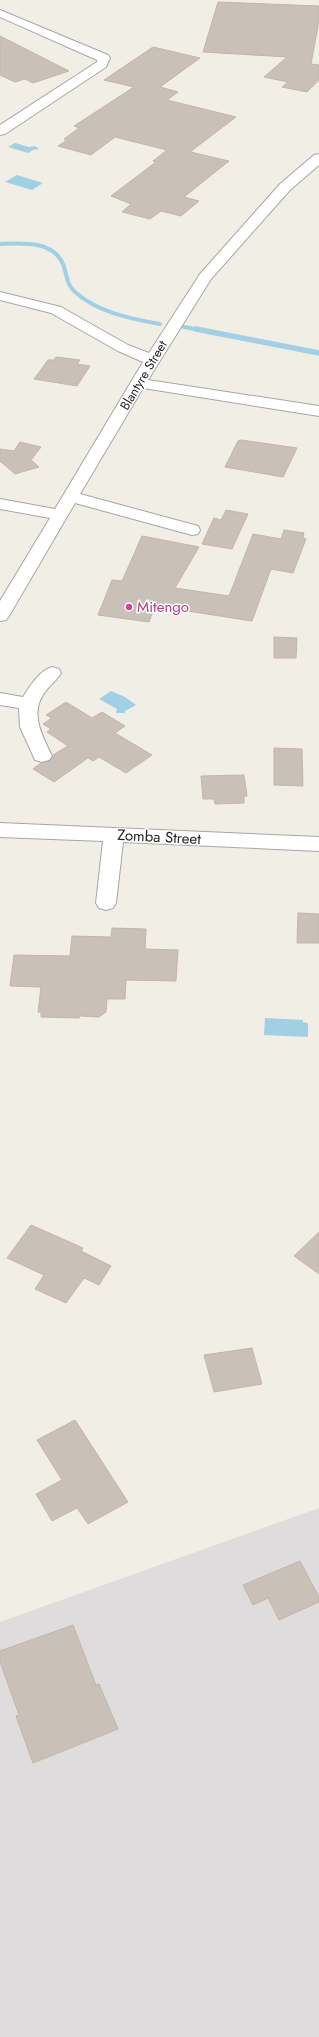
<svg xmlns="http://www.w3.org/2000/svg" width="319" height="2037" font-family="Jost,sans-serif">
	<rect width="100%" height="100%" fill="#f1eee5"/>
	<path fill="#dedcdc" d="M319,1508V2037H0V1622Z"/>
	<path fill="#a1cfe3" d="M15,143L29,147L35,146L39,149L33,150L28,153L8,147Z
		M17,175L43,183L32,190L5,182Z
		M111,691L125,697L136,705L125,711V713H116L117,709L99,699Z
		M265,1018L303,1020V1022L308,1023V1037L264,1035Z"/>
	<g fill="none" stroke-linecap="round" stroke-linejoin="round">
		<path stroke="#a1cfe3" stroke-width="4" d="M0,244C21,243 53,240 63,264C67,274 66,284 75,292C97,312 131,319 160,324
			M184,327L201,330"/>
		<path stroke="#a1cfe3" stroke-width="5.5" d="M196,329L319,353"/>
	</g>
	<path fill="#c9c1b7" stroke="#c4b5a6" d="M218,2L319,6V21L311,64L319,65V80L307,92L282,87L288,82L264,77L287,57L203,52Z
		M0,36L69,71L33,83L25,79L15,82L0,75Z
		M153,47L200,58L160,87L178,92L167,100L236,117L190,152L229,161L184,197L199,201L181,216L161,211L150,219L122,212L131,204L111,196L156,162L153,161L167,150L115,137L91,155L58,146L67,140L64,139L79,128L74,126L134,87L104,80Z
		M56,357L80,360L77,364L90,366L77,386L34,379L48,360H54Z
		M241,440L297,448L283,477L225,467L238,441Z
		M20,442L41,447L31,460L39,467L15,474L0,461V449L14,451Z
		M226,510L248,514L232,549L202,544L214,518L221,520Z
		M284,530L304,533L303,538L306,539L293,573L271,569L252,621L155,606L149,622L98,615L112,580L122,581L142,536L199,547L175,588L229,596L253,534L281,539Z
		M274,637L297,638L296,658H274Z
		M66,702L92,718L102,712L125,726L115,733L152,755L126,773L99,757L93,761L88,758L54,782L33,769L41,763L49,761L53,755L68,746L47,732L51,729L43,724L52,718L46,715Z
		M274,748L302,749L303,786L274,785Z
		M244,775L247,796H244V803L215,804L214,799H203L201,776Z
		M298,913L319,914V943H297Z
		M112,928L146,929L145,949L178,950L176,981L126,980L125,999H107L106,1012L99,1017L80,1016L79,1018L41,1017V1012H38L41,987L10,986L14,955L70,956L72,936L111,937Z
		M31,1225L83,1248L81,1251L111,1266L99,1285L84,1278L66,1303L35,1289L44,1275L7,1258Z
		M319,1232V1274L294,1256Z
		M252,1348L262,1384L214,1392L204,1355Z
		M75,1420L128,1502L88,1524L77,1508L52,1521L36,1494L62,1480L37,1440Z
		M300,1561L319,1597V1602L279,1620L268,1598L253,1605L243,1585Z
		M73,1625L96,1685L99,1684L118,1729L33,1763L16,1716L19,1715L0,1662V1651Z"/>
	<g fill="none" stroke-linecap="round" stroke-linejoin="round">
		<g stroke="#a6a6a6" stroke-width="2">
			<path id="minor" d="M0,10L108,55L110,58L106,67L5,134L0,135V125L97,62V60L0,17Z
				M319,154V165L290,190L211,279L148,380L319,406V416L143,388L80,494L198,526L200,530L198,534L192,535L75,503L9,616L6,620L0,621V601L50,518L0,509V499L55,509L143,362L118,351L51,313L0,300V292L61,307L128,345L149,353L200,274L280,184L314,155Z
				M52,667L59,669L61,673C57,680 50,685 45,692C29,713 42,735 52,756L49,760L42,762L35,760L20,727L19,708L0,705V693L23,697C30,686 39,671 52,667Z
				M0,823L319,837V851L123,842L116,903L113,908L106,910L99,908L96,903L103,841L0,837Z"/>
		</g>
		<use href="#minor" fill="#fff" fill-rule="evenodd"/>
	</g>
	<circle fill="#d1479c" stroke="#fff" stroke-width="1.5" cx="129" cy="607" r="4"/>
	<g text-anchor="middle" stroke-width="3" stroke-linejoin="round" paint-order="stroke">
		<g font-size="13" fill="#1f1f1f" stroke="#fff">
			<text transform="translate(143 375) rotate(-59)" y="5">Blantyre Street</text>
		</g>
		<g font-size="15" fill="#b23c85" stroke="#fff" text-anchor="start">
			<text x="137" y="612">Mitengo</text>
		</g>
		<g font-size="15" fill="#1f1f1f" stroke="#fff">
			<text transform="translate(159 837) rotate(3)" y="5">Zomba Street</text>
		</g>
	</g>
</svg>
